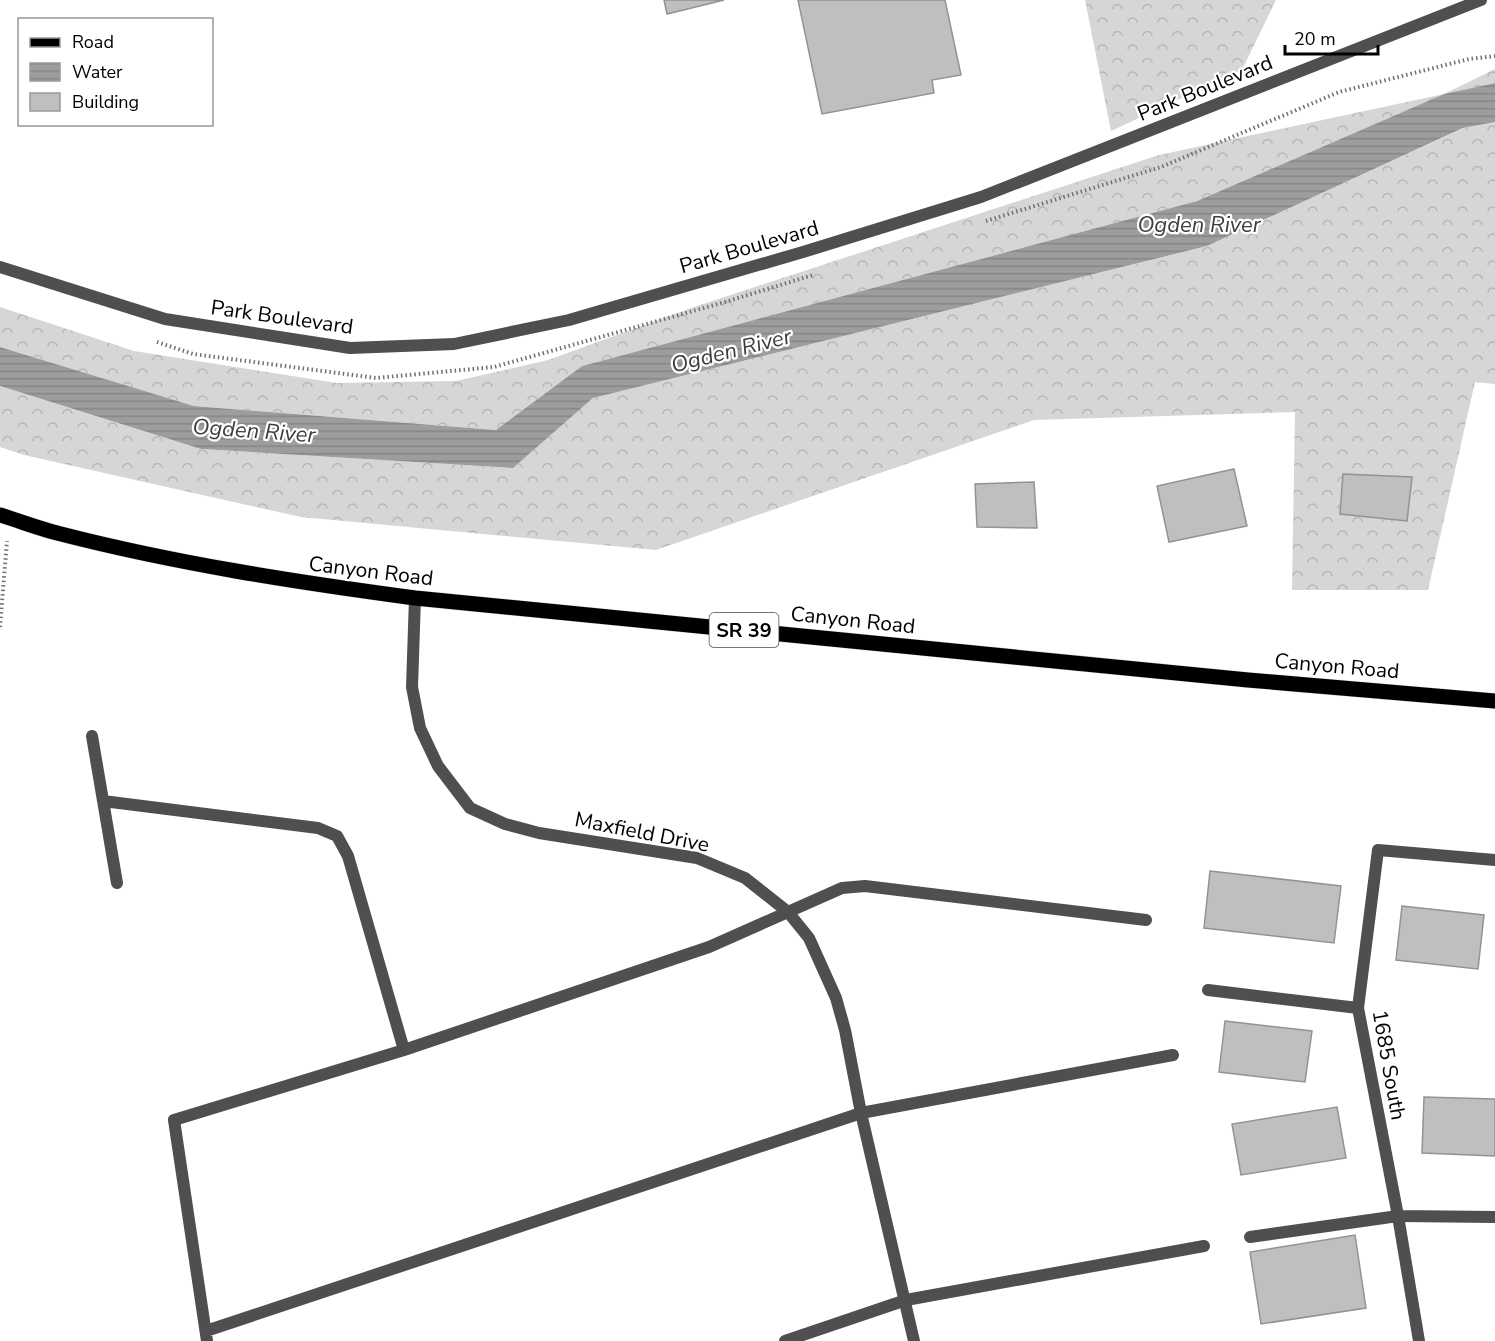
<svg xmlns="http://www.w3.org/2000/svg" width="1495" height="1341" font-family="'Nunito Sans',sans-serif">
	<defs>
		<pattern id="forest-crowns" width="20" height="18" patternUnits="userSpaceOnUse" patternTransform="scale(1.5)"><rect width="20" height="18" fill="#d6d6d6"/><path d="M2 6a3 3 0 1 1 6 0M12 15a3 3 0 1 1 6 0" fill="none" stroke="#b6b6b6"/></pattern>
		<pattern id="water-rules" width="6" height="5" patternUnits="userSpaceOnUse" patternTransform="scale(1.5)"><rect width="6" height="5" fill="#9d9d9d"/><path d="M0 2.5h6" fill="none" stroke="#858585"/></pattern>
	</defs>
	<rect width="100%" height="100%" fill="#fff"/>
	<path fill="url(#forest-crowns)" d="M1085,0H1276L1242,70L1111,131Z
		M1495,69V83L1444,94L1197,201L582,366L496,430L194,406L0,347V307L134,351L337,383L456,381L548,360L694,307L1159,155L1444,94Z
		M1495,122V384L1475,382L1428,590H1292L1295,412L1034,420L656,550L301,517L24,455L0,447V386L201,449L513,468L593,398L1207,246L1464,128Z"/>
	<path fill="url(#water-rules)" d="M1495,83V122L1463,128L1207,246L593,398L513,468L201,449L0,386V347L194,406L496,430L582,366L1197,201L1444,94Z"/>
	<path fill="#bfbfbf" stroke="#939393" stroke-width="1.5" d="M664,0H724L667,14Z
		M798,0H945L961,75L932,80L934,93L822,114Z
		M1234,469L1247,526L1169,542L1157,486Z
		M1343,474L1412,477L1407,521L1340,514Z
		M1034,482L1037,528L977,527L975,484Z
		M1210,871L1341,886L1334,943L1204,928Z
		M1402,906L1484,915L1478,969L1396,960Z
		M1225,1021L1312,1031L1305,1082L1219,1072Z
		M1424,1097L1495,1099V1156L1422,1153Z
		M1337,1107L1346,1158L1241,1175L1232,1124Z
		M1355,1235L1366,1308L1261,1324L1250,1252Z"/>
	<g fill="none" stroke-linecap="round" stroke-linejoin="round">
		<g stroke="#dbdbdb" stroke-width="16">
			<path id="primary" d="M0,515C20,521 40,529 61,534C178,564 296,582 415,598L1248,680L1495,701"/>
		</g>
		<path stroke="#717171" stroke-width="4" stroke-dasharray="1.5 3" stroke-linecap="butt" d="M986,221L1161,167L1339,92L1469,59L1495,56
			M157,342L193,354L376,378L494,367L725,302L813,275
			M0,627L7,541"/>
		<path stroke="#4f4f4f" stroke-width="12" d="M92,736L117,883
			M103,801L318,828L337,836L348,856L404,1050
			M1208,990L1358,1008
			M1250,1237L1398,1216L1419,1341
			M206,1331L861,1113L1173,1055
			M207,1341L174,1120L404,1050L709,947L842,888L865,886L1146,920
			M785,1341L906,1300L1204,1246"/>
		<path stroke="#4f4f4f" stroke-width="12" d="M0,267L165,319L350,348L454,344L569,320L803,252L981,197L1481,0
			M415,598L412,687L420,728L438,766L470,808L505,824L539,833L697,858L745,878L788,912L809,938L836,998L845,1030L861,1113L914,1341
			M1495,860L1378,850L1358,1008L1398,1216L1495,1217"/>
		<use href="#primary" stroke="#000" stroke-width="15"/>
	</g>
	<g text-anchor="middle" stroke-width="4.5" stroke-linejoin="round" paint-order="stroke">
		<rect fill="#fff" stroke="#4c4c4c" stroke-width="1.5" x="709.5" y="613" width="69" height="34" rx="4.5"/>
		<g font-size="20" font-weight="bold" fill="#000">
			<text x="744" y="637">SR 39</text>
		</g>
		<g font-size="21" fill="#000" stroke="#fff">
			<text transform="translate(1205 88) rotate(-22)" y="7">Park Boulevard</text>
			<text transform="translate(749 247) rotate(-16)" y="7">Park Boulevard</text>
			<text transform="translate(282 317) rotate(8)" y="7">Park Boulevard</text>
			<text transform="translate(371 571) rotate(7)" y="7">Canyon Road</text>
			<text transform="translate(853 620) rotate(6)" y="7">Canyon Road</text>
			<text transform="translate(1337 666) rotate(5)" y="7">Canyon Road</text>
			<text transform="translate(642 832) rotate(11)" y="7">Maxfield Drive</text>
			<text transform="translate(1389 1065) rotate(80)" y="7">1685 South</text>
		</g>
		<g font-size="22" font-style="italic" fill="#3e3e3e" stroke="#fff">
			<text x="1199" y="232">Ogden River</text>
			<text transform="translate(731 350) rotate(-14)" y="8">Ogden River</text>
			<text transform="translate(254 430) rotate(4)" y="8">Ogden River</text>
		</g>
	</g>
	<rect x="18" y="18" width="195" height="108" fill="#ffffff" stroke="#999999" stroke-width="1.5"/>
	<rect x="30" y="38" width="30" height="9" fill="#000000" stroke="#999999" stroke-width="1.5"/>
	<text x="72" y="48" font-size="18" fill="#000000">Road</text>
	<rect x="30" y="63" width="30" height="18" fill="url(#water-rules)" stroke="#999999" stroke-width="1.5"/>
	<text x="72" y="78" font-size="18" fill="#000000">Water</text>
	<rect x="30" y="93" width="30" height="18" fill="#bfbfbf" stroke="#999999" stroke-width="1.5"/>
	<text x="72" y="108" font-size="18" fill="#000000">Building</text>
	<path d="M1285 45v9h93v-9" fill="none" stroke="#000000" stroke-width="3"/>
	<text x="1294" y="45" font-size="18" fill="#000000" stroke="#ffffff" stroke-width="4.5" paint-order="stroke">20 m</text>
</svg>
